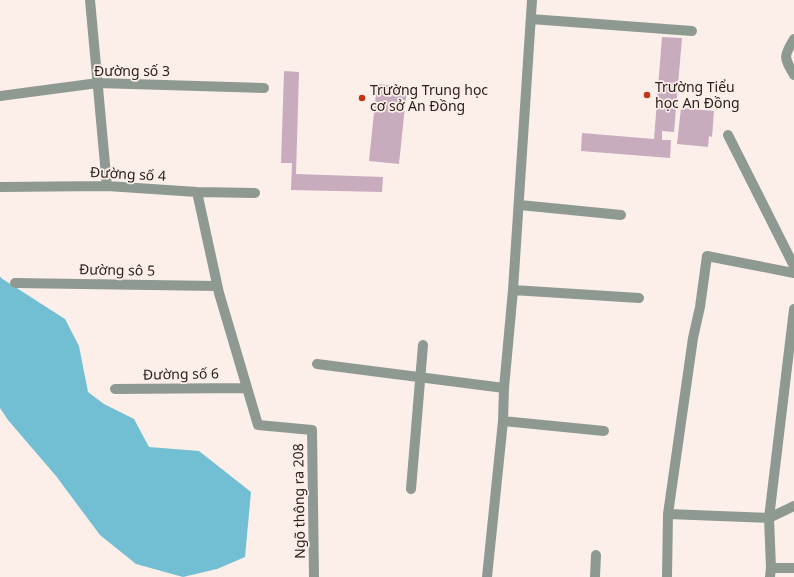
<svg xmlns="http://www.w3.org/2000/svg" width="794" height="577" font-family="'Noto Sans',sans-serif">
	<rect width="100%" height="100%" fill="#fcefea"/>
	<path fill="#72bed2" d="M0,276L1,278L65,319L79,346L88,392L104,404L134,419L149,447L199,451L251,492L245,557L217,569L183,577L136,564L100,535L56,476L8,420L0,408Z"/>
	<path fill="#c8acbd" d="M662,37L682,38L674,132L662,131V140H671L670,158L581,151L582,133L654,139Z
		M284,71L299,72L296,174L383,177L382,192L291,190L292,163H281Z
		M377,84L407,87L399,164L369,161Z
		M681,108L714,111L712,137L709,136L708,147L677,144Z"/>
	<g fill="none" stroke-linecap="round" stroke-linejoin="round">
		<path stroke="#8e9a91" stroke-width="10" d="M90,0L107,186
			M531,19L692,31
			M794,39C783,57 784,57 794,75
			M0,96L98,83L264,88
			M728,135L794,266
			M0,187L107,186L197,192L255,193
			M197,192L219,293L258,425L312,430L314,577
			M520,205L621,215
			M15,283L217,286
			M513,290L639,298
			M317,364L504,388
			M115,389L246,388
			M503,421L604,431
			M411,489L423,345
			M668,514L769,518L794,309
			M771,568H794
			M487,577L503,421L504,388L513,290L532,0
			M595,577L596,555
			M667,577L668,514L693,338L700,307L707,256L794,273
			M770,577L771,568L769,518L794,506"/>
	</g>
	<g fill="#c13716" stroke="#fcefea" stroke-width="1.5">
		<circle cx="647" cy="95" r="4"/>
		<circle cx="362" cy="98" r="4"/>
	</g>
	<g text-anchor="middle" stroke-width="3.5" stroke-linejoin="round" paint-order="stroke">
		<g font-size="14" fill="#2d211d" stroke="#fcefea">
			<text x="132" y="76">Đường số 3</text>
			<text transform="translate(128 174) rotate(3)" y="5">Đường số 4</text>
			<text transform="translate(117 270) rotate(1)" y="5">Đường sô 5</text>
			<text transform="translate(181 374) rotate(-1)" y="5">Đường số 6</text>
			<text transform="translate(299 501) rotate(-91)" y="5">Ngõ thông ra 208</text>
		</g>
		<g font-size="14" fill="#2d211d" stroke="#fcefea" text-anchor="start">
			<text x="655" y="92">Trường Tiểu<tspan x="655" dy="16">học An Đồng</tspan></text>
			<text x="370" y="95">Trường Trung học<tspan x="370" dy="16">cơ sở An Đồng</tspan></text>
		</g>
	</g>
</svg>
